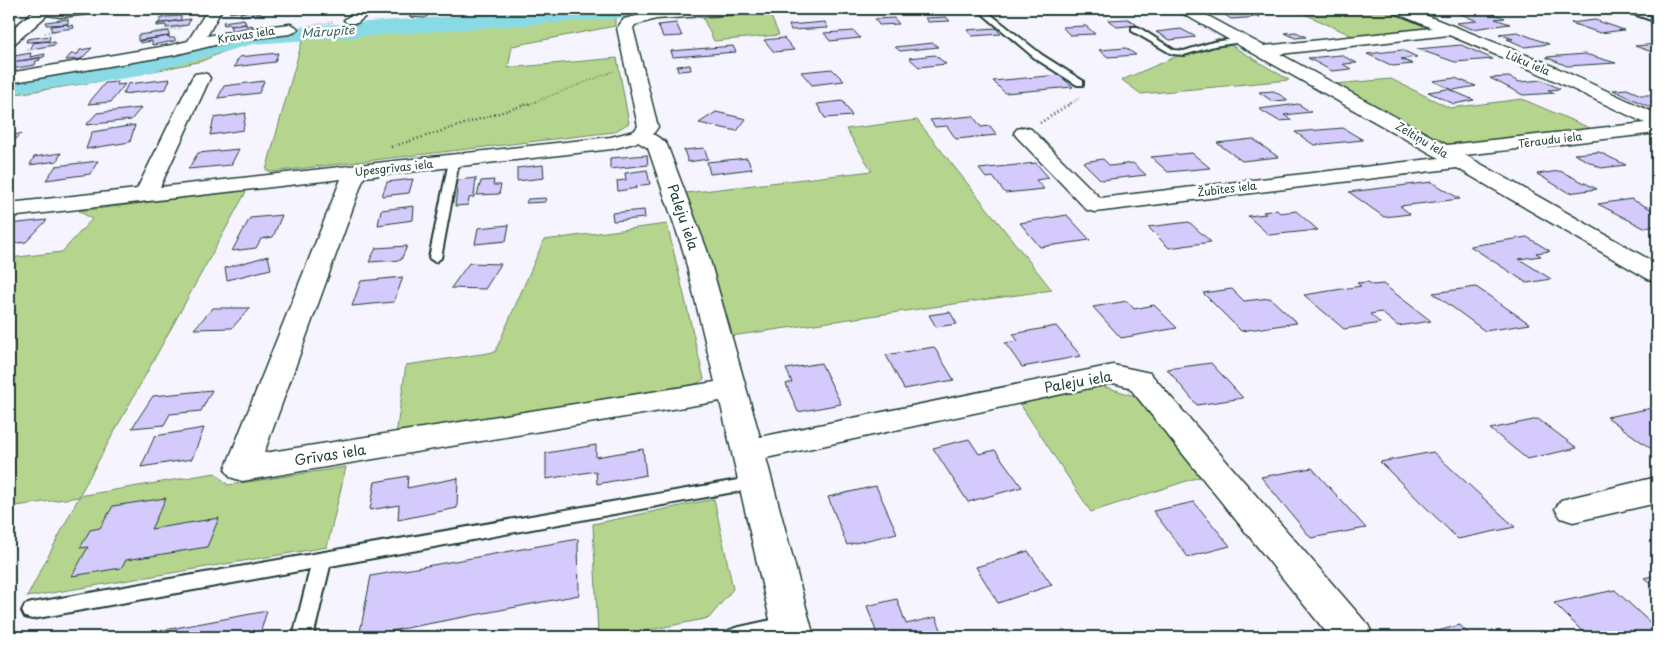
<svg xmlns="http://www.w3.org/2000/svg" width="1666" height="646" font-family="'Playpen Sans',sans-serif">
	<rect width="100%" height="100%" fill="#f6f4fe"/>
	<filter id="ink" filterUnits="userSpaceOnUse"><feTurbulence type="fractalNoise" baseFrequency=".02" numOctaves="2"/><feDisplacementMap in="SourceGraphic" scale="10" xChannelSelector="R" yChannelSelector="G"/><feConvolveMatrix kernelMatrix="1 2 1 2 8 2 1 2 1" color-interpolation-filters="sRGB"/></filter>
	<g filter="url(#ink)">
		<path fill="#b5d58e" stroke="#6a8961" d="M582,9H705L615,14V26L512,46L508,68L617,58L629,123L614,132L271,172L266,170L303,38L366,32L241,44L202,61L174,67L102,81L9,95V79L176,51L250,33L403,24Z
			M1308,9H1387L1432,27V30L1355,37L1300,12Z
			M769,12L779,35L714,41L703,18Z
			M1219,38L1289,80L1141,94L1122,80Z
			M1391,79L1450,108L1522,99L1592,129L1447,145L1335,84Z
			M917,120L1052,290L731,336L686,193L872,171L846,129Z
			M247,190L79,496L215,473L228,485L346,467L327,547L27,597L79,497L9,507V258L62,252L92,219L79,211Z
			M667,224L704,379L691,387L396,435L406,365L495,352L544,240Z
			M1102,386L1135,396L1205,475L1091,512L1020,404Z
			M714,499L733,589L709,618L615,637H598L593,524Z"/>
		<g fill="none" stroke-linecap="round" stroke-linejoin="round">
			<path fill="#89dae4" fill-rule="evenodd" d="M555,9H665L661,14L653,16L253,44L133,77L9,94V78L132,61L252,30Z"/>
		</g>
		<path fill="#d4cafc" stroke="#1f3d34" d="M177,9H197V10L177,13Z
			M233,9H254V10L230,13L229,11H233Z
			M988,9H1021L1023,10L991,12Z
			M1039,9H1072L1077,13L1045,14Z
			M254,10V11L260,10L261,13L241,16L240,13Z
			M1248,10L1260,17L1231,19L1219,11Z
			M1489,12L1505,18L1495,19L1510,24L1472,29L1456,23L1477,21L1461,14Z
			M413,14H430L425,18L409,17Z
			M181,16V20L157,24L160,22V19L165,17Z
			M946,17L950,21L928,22L925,18Z
			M894,18L899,24L879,25L875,19Z
			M68,19V24L46,25V22Z
			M190,19L188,25L166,28V25L157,26V24Z
			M244,19L246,24L230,26V24L224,25L223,22Z
			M1128,19L1137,25L1117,27L1108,20Z
			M1595,20L1624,30L1600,33L1571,23Z
			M825,22L828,28L791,30L789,25Z
			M676,23L682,36L663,37L658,25Z
			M68,24V26L73,25L74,28L51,31V26Z
			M246,24V26L252,25L253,28L232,31L230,26Z
			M1086,26L1095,34L1070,35L1062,27Z
			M996,28L1001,34L972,36L967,30Z
			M1181,29L1196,37L1170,40L1156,32Z
			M169,31V36L138,41V35Z
			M854,31L860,38L830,41L824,33Z
			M1296,32L1306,37L1295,38L1285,33Z
			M1517,32L1549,44L1525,47L1507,39H1513L1499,34Z
			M50,36L49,41L26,42L27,39Z
			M169,36V38H175V41L152,45V41L140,43V40Z
			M784,38L794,50L774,52L764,40Z
			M49,41V43L55,42V45L31,49L32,43Z
			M933,43L938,47L900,51L895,47Z
			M1657,44V52H1652L1635,46Z
			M1461,45L1493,59L1455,62L1417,49Z
			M733,46L736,52L673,57L671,51Z
			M92,48L81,59L66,60L71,54H78L80,50Z
			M1126,48L1136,55L1108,57L1099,50Z
			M1402,50L1417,57L1401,59L1413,64L1393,66L1367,54Z
			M31,53L30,57L45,54L44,57L12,62V60L9,61V57Z
			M278,53L275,62L234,67L239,57Z
			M1585,54L1616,63L1567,66L1546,57Z
			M935,55L946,64L919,67L909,58Z
			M1341,55L1357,63L1343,64L1351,69L1332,71L1308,58Z
			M40,58V60L36,61L35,65L11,69L12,62Z
			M690,65L691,70L678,71L677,66Z
			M832,69L844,81L812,85L801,72Z
			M1059,75L1073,87L1005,93L993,81Z
			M1509,77L1519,82L1542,80L1560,89L1548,90L1555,93L1523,95L1490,78Z
			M1455,78L1476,86L1453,90L1433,81Z
			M170,79L166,89L123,94L128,84Z
			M264,81L259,93L218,98L224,86Z
			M118,82L116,85L125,84L111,102L88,104L105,83Z
			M1448,89L1474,100L1454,104L1428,92Z
			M1627,89L1641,95H1657V109H1654L1613,90Z
			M1274,91L1288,100L1272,101L1259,92Z
			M843,101L852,116L825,118L817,104Z
			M1298,104L1311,112L1284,115L1292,120L1279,121L1259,109Z
			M141,108L131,120L86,125L97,113Z
			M716,112L746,119L737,131L699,123Z
			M246,113L243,130L210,135L214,118Z
			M973,116L981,127L990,126L997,135L956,139L947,126L935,127L930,120Z
			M135,125L130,142L86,149L92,132Z
			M1343,128L1363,140L1314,145L1295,132Z
			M21,134L12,143H9V135Z
			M1253,139L1278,157L1242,161L1217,143Z
			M704,148L708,159L688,162L684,150Z
			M239,149L231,165L188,169L198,153Z
			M1599,152L1626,165L1601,168L1574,154Z
			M61,153L57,161L30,165L34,157Z
			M1192,153L1210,168L1168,172L1151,157Z
			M647,155L648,165L610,169V158Z
			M747,158L752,169L710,174L707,162Z
			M1103,159L1110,166L1133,163L1146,175L1101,180L1083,162Z
			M98,161L90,174L46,180L56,166Z
			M1036,163L1049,178L1036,180L1044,189L1005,193L993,177L986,178L979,169Z
			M543,165L544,178L517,181V168Z
			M647,170L650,184L636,186L637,188L618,191L617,181L626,180L625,173Z
			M1560,171L1597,189L1569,193L1537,174Z
			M476,178L474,197L469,198L468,205L455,206L458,180Z
			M413,179L409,193L382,196L387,182Z
			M494,180L493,185H501L499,194L477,195L481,181Z
			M1432,182L1460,199L1400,206L1410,214L1384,217L1349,192Z
			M546,198L545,202L526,203L528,199Z
			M1631,199L1657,212V226L1644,228L1598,204Z
			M414,206L413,220L378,225L381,210Z
			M644,210L645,218L613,221L612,213Z
			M1277,210L1280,213L1296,211L1318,230L1269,235L1248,216L1266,214L1263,212Z
			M282,215L273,237L261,239L256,248L232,251L250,218Z
			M1067,215L1090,240L1040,247L1020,223Z
			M47,220L26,242L9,244V224Z
			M1189,222L1211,242L1169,248L1148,227Z
			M509,225L506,241L475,244L478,228Z
			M1527,237L1550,251L1536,253L1541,256L1519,259L1551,279L1527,283L1470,246Z
			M407,246L401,260L369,262L376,248Z
			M268,256L271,269L227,280L225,268Z
			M469,263L501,264L485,289L451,288Z
			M403,277L394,302L352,306L361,281Z
			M1368,282L1373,285L1383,284L1431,321L1398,326L1381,312L1370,314L1380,323L1344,329L1304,295L1361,286L1357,283Z
			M1476,287L1530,324L1485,331L1433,293Z
			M1232,289L1244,301L1270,298L1297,323L1241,331L1203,293Z
			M1127,301L1134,309L1154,305L1177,328L1121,338L1093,307Z
			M213,308H250L232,328L194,329Z
			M950,312L957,324L936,327L929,315Z
			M1056,326L1081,356L1022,367L1005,343L1018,341L1013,334Z
			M934,347L954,380L904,389L886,355Z
			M821,363L841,404L798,412L786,384L792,382L786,369Z
			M1211,363L1243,398L1197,405L1167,369Z
			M212,390L201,411L170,414L164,425L132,428L153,396Z
			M1657,407V447L1650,448L1607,417Z
			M1538,419L1577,448L1527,459L1490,429Z
			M204,428L192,459L141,467L155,436Z
			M969,439L979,454L995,450L1022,487L968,502L933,448Z
			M596,445V457L643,449L646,475L597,484L596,471L546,479V453Z
			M1433,452L1515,527L1458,539L1380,462Z
			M1312,468L1366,528L1311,538L1261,477Z
			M408,476L407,488L458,478L457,508L398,520L399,505L370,510L375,482Z
			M876,486L897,533L847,545L828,497Z
			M166,498L151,529L219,518L207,547L126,560L121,568L72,576L88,547L80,548L90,530L100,528L113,506Z
			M1194,502L1230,546L1188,557L1153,511Z
			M578,539L579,595L359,637L371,576Z
			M1028,551L1052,585L998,603L976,567Z
			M1657,575V589L1644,578Z
			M1615,590L1657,629V637H1588L1554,603Z
			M897,599L906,624L936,617L944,637H878L867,606Z
			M267,611L259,637H127Z
			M1460,625L1471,637H1421L1419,636Z"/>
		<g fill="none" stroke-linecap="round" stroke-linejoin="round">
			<g stroke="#1f3d34" stroke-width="4">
				<path id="lane" d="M977,9H984L1042,55L1083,81V85H1077L1036,59Z
					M1619,9H1629L1657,18V22Z
					M1132,27H1138L1174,50L1184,51L1213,42L1242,38L1246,40L1242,42L1214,46L1184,55L1172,54L1132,31Z
					M454,158L459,161L441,258L435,262L429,258L449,161Z
					M755,477L761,479L764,483L761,487L330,566L313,637H293L310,569L32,619L25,617L22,611L25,605L32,603Z
					M790,616L797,619L800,625L797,631C774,639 749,639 725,637L728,631L735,628Z"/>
			</g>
			<g stroke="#1f3d34" stroke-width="3">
				<path id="street" d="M36,9H104L102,12L97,13L61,17L47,15L15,43L9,45V32Z
					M208,9H222L207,36L246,29L290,24L295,26L298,29L295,32L290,34L231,41L174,55L9,83V73L172,45L188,41Z
					M359,9H375L357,23H347L344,20Z
					M685,9H759L757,12L752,13L656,19L635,25L633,28L658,127L653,134L664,141L667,145L707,250L760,437L1113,365L1150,373L1368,625L1374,637H1330L1129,387L1113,383L766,458L814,637H774L720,401L242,481L230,477L225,469L341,179L9,217V203L137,189L192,78L195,74L201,73L207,74L210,78L160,187L611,137L634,131L638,126L617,28L624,19L656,11ZM638,142L648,148L683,250L715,382L264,453L364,177L612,149Z
					M1178,9H1195L1264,46L1432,28L1393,12L1391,9H1410L1544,62L1657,114V133L1465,155L1657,264V282L1648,279L1457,168L1095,212L1087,210L1017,137L1014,133L1017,129L1024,127L1031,129L1100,198L1439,158L1180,12ZM1449,35L1532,70L1645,123L1447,145L1280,54Z
					M1657,477V503L1573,522L1561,518L1555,509L1561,500Z"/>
			</g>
			<path stroke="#1f3d34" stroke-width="2" stroke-dasharray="0.5 2.5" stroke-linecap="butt" d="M184,13L193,12
				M308,26L334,22
				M173,27L184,25
				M154,32L181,28
				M45,33L55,31
				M27,50L34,49
				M527,105L614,71
				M1069,105L1079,98"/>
			<path stroke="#1f3d34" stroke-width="2.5" stroke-dasharray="1 3" stroke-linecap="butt" d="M1040,123L1071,103
				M391,147L531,103"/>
			<use href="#lane" fill="#fff" fill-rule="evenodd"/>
			<use href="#street" fill="#fff" fill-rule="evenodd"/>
		</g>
	</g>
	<g text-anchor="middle" stroke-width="5" stroke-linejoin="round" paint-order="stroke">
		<g font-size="11" fill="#1f3d34" stroke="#fff">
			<text transform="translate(246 35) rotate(-9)" y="4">Kravas iela</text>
			<text transform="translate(1528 63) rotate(23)" y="4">Lūku iela</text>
			<text transform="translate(1422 140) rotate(31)" y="4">Zeltiņu iela</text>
			<text transform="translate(1550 140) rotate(-7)" y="4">Tēraudu iela</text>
			<text transform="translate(394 168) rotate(-6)" y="4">Upesgrīvas iela</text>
			<text transform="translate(1227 189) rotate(-7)" y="4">Žubītes iela</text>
		</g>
		<g font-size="12" font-style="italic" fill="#3a6460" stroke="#fff">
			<text transform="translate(328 32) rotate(-4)" y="4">Mārupīte</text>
		</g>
		<g font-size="14" fill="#1f3d34" stroke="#fff">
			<text transform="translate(683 217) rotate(71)" y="5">Paleju iela</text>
			<text transform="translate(1078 382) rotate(-10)" y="5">Paleju iela</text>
			<text transform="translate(330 455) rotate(-9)" y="5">Grīvas iela</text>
		</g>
	</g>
	<rect width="1666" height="646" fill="none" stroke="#fff" stroke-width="30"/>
	<rect x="15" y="15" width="1636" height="616" fill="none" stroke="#1f3d34" stroke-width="2" filter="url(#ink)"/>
</svg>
